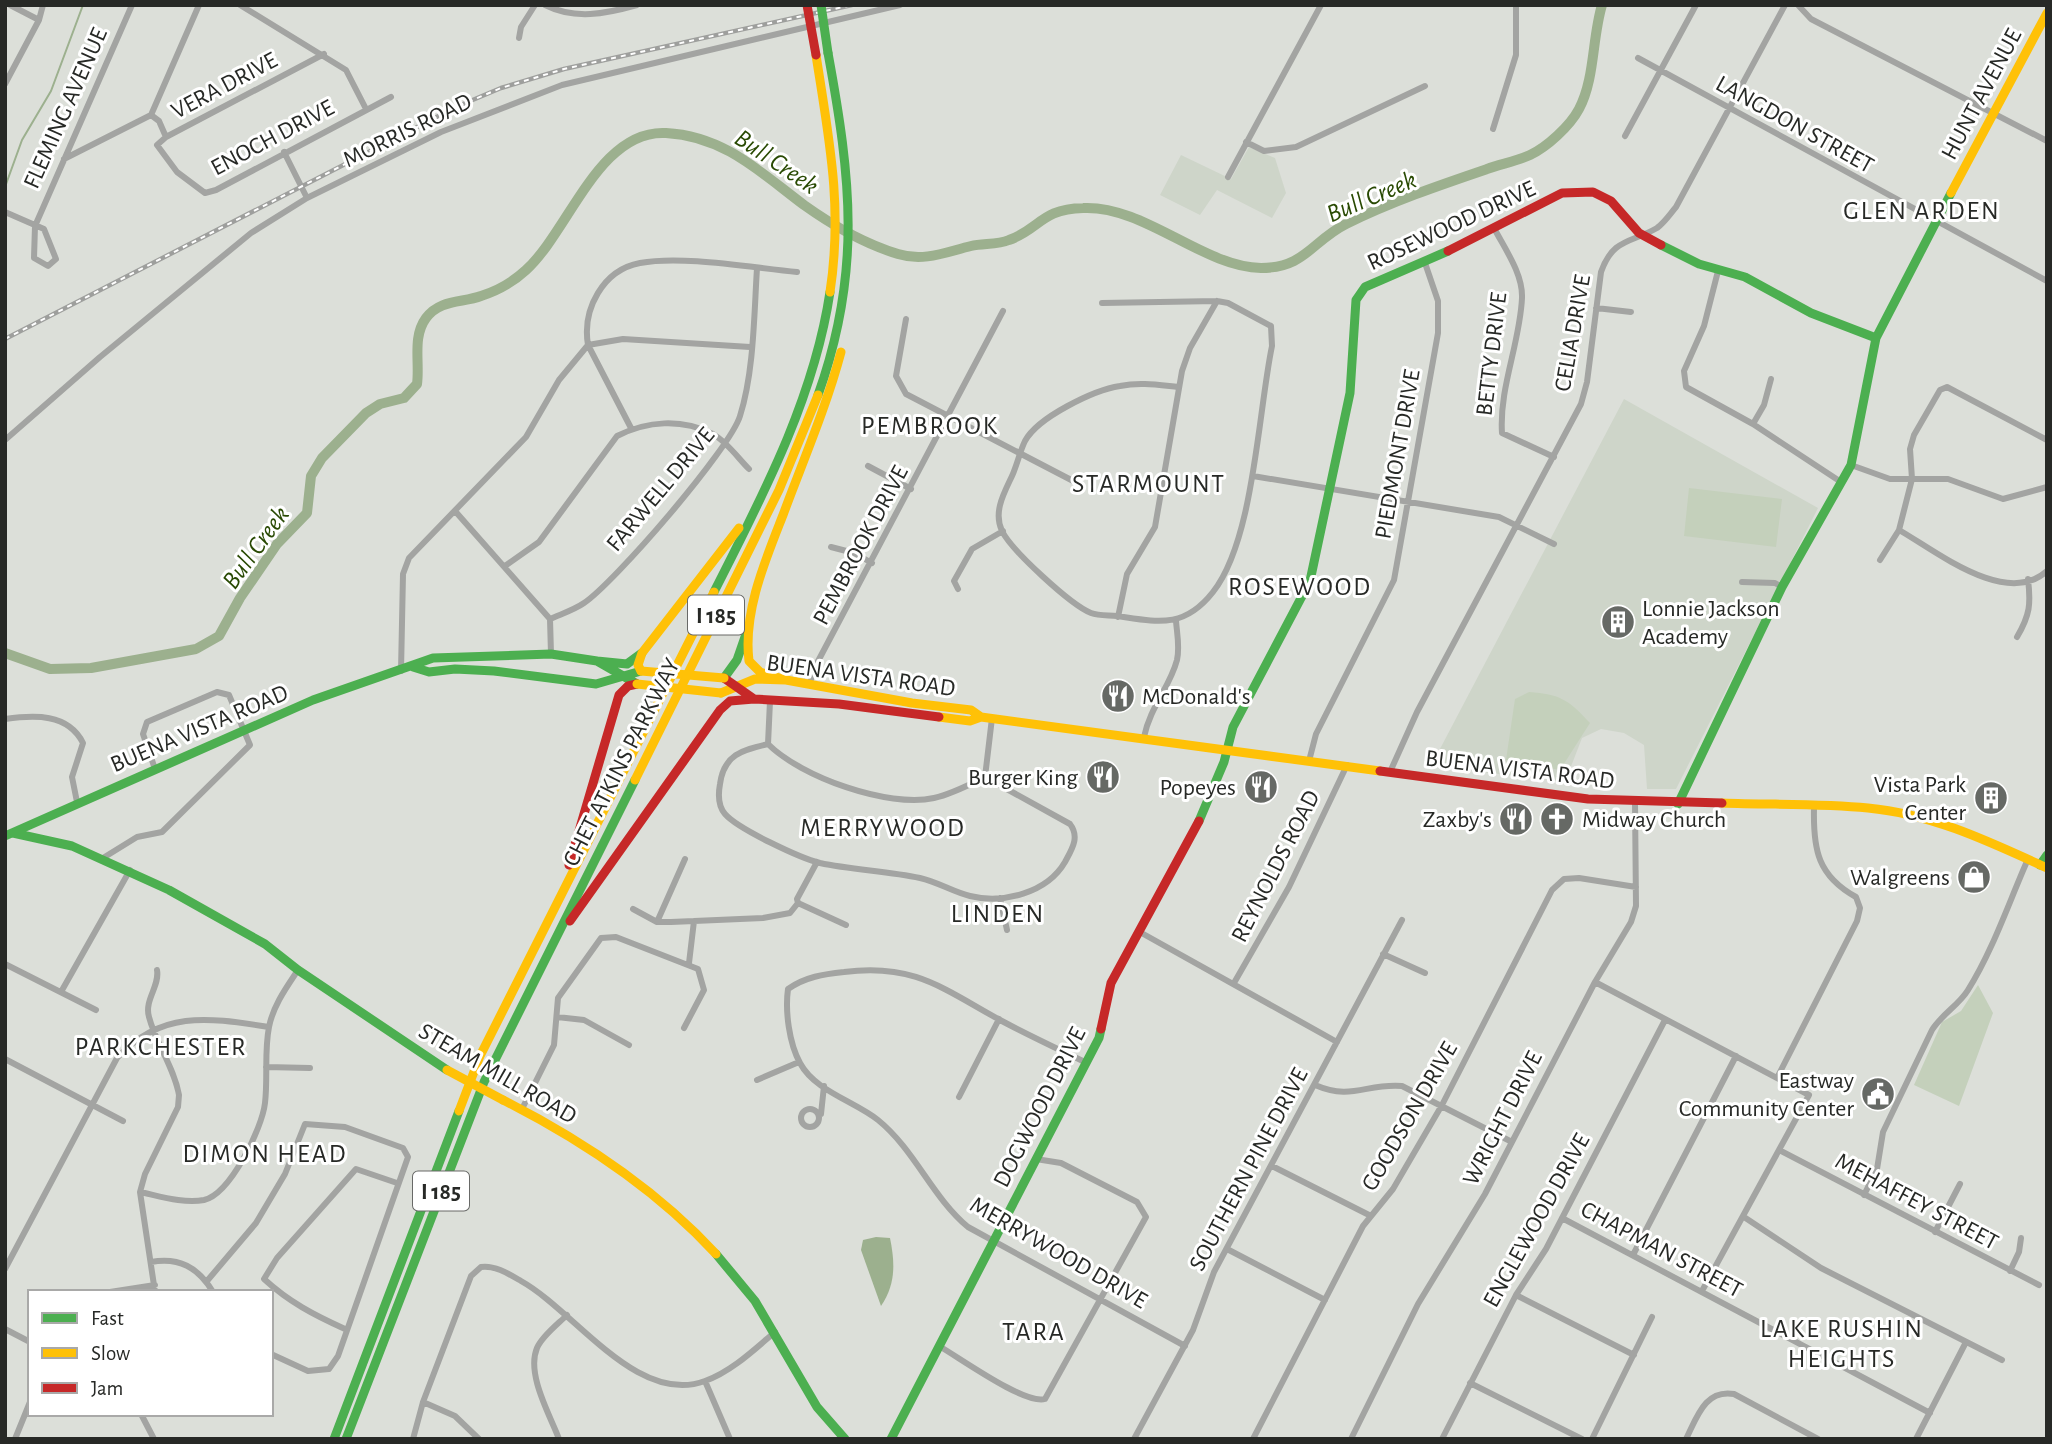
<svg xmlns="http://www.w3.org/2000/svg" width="2052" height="1444" font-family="'Alegreya Sans',sans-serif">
	<rect width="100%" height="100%" fill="#dcdfd9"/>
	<path fill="#ced5c9" d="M1249,147L1275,158L1286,193L1272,218L1217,190L1200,215L1160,195L1181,155L1231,179Z
		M1624,399L1818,508L1676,789H1647L1644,745L1624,733L1601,729L1582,738L1565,782L1431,766Z"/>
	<path fill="#c4d0bb" d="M1689,488L1782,499L1776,547L1684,536Z
		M1529,692C1560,694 1569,700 1590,723L1560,770L1506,760L1515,699Z
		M1978,985L1993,1013L1959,1106L1914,1085L1942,1022L1961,1011Z"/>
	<path fill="#9cb08e" d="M876,1237L890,1238C895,1263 896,1284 881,1306L861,1250L863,1240Z"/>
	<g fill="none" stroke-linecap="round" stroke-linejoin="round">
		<path stroke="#9cb08e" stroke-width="2" d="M5,187L22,140L51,91L83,5"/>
		<path stroke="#9cb08e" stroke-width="10" d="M5,653L50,669L91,668L196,649L219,636L240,598L277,544L307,513L311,476L322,458L366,413L380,404L404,398L417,384C420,363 412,337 426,318C440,299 462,303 481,296C497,291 513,282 526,270C569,231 599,129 666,133C724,136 760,172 804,205C832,225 865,244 898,254C924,262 946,252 971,246C983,243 997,245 1009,240C1040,229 1041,209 1083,208C1144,205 1203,267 1261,268C1305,268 1312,241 1346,224C1390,202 1440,185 1487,169C1501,164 1517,161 1530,155C1547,147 1570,126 1579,109C1595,79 1592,38 1602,5"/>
		<path stroke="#a3a4a2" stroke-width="6" d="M10,5L39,20
			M240,5L346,70L366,109
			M545,5C575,20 605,14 637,5
			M1798,5L1811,19L2047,141
			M519,38L521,27L535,5
			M324,54L166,137L157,145L177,172L205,193L216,190L391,97
			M1638,58L2047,281
			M5,84L39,20L43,5
			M151,115L159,121L166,137
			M1493,129L1516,55V5
			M1625,136L1696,5
			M1246,142L1264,151L1296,147L1425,86
			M284,152L307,198
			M64,159L151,115L199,5
			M1228,177L1321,5
			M5,212L44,229L56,259L48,266L34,258L35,226L132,5
			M1494,228C1505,249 1523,274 1522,298C1520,343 1499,388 1502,433L1554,457
			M1718,271L1704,326L1684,371L1686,387L1753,424L1841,482
			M1102,303L1217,301L1228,303L1271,326L1272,346C1258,413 1254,540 1213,592C1184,629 1158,622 1117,616C1109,615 1099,616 1091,613C1071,605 1012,551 1002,531C993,512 1004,493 1012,476C1017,465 1020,451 1025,441C1038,417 1094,390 1120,386C1140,382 1158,385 1178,387
			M1596,308L1631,312
			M906,319L896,376L906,394L1077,483
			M1753,424L1764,405L1771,379
			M631,428L588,345C582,309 603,270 640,263C683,255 753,268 797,272
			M5,440L100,357L251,233L307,198L441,132L562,85L900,5
			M1851,465L1890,479H1948L2003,499L2047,487
			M868,466L911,489
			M1253,476L1499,517L1554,544
			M455,511L550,619L551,654
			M1899,530C1936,551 2006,608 2047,571
			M831,547L854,553L872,563
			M1880,560L1899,530L1912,479L1910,449L1914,435L1940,390L1947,387L2047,440
			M505,566L539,542L617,436C647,421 681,418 713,434C727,442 738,458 749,469
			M1742,582L1775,583L1782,587
			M958,589L954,581L972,549L1003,531
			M1118,617L1127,574L1155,527L1182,371L1190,348L1217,301
			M550,619C561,614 574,610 584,603C614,583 730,449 740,416C754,372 754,315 757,268
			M2017,637C2030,615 2031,604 2028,579
			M401,671L403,574L409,558L526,437L559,380L588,345L623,339L750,347
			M809,685L816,665L1003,311
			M5,719C34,715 68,713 83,743L72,777L77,802
			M1144,737C1150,707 1170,687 1177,660C1180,647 1177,634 1176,621
			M768,744C743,750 724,754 720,784C718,795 718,806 725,814C738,829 800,858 820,863C853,870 887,871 920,878C938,882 953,892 970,896C1003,904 1047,893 1065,862C1072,849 1080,837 1070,824L985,777
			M768,744C801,777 888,808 934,798C952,794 969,785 985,777L992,718
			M768,744L770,701
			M1309,761L1316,734L1394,580L1438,333V301L1425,263
			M1390,772L1417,712L1581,404L1587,382L1601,272C1613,238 1631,243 1657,228C1665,222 1670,214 1676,207L1785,5
			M103,858L137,837L162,832L250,745L229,695L217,692L147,722L143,734L155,769
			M1000,898L1007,930
			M798,903L846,925
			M633,909L657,922H671L763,918L790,913L798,903L797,899L817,862
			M657,922L685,859
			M1138,931L1337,1042
			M1383,954L1425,973
			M689,963L694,921
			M5,964L96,1010
			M1595,982L1809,1095L1702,1291
			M1234,983L1289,887L1347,765
			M61,992L130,870
			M557,1017L584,1020L629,1045
			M5,1059L123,1121
			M1087,1063C1058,1049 1028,1035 1000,1020C942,988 913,963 844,972C824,974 805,977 788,989C785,1011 789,1043 800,1063C815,1091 854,1101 878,1120C915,1150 932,1197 968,1227L1185,1346
			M266,1067L310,1068
			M1777,1078L1857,921L1860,908L1856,897C1818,876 1813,850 1814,808
			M757,1080L799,1062
			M1315,1085C1352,1101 1366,1083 1402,1086L1512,1142
			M959,1097L999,1019
			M801 1118a9 9 0 1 1 18 0a9 9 0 1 1-18 0Z
			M522,1109L554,1045L558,998L601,938L616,937L698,969L704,990L684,1028
			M821,1114L824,1086
			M1779,1150L2039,1285
			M1272,1166L1371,1216
			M140,1192C159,1196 184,1204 204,1200C230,1194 262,1129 265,1103C268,1078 264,1052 269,1027C273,1006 286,988 298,970
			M1864,1195L1877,1169L1883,1132L1932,1030C1942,1014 1959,1005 1968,990C1993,950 2009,902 2028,859
			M1744,1217L1821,1268L2002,1360
			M1562,1218L1930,1413
			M1935,1232L1960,1184
			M1227,1249L1325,1300
			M1633,1255L1736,1056
			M151,1262C179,1257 198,1267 213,1292
			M5,1269L117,1058C162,1009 210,1018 269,1027
			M2010,1271L2019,1252L2021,1238
			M207,1281L256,1223L285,1174L305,1124L345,1127L403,1148L408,1157L338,1356L329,1369L308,1371L271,1354
			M110,1292L155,1285
			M155,1292L140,1192L145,1174L178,1107L179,1095C174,1067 156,1044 149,1017C144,1000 160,986 157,970
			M1516,1295L1634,1355
			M5,1329L30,1342
			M345,1329C314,1315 289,1302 264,1279L277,1258L356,1169L397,1183
			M939,1346C960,1358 1025,1405 1045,1399L1146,1217L1137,1202L1061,1163L1036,1159
			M705,1381L730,1439
			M1470,1383L1582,1439
			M423,1402L455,1416L479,1439
			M141,1414L154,1439
			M15,1439L30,1402
			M413,1439L423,1402L471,1276L481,1267C495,1265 509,1274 521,1281C575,1311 637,1406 705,1381C731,1372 755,1349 775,1332
			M559,1439C550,1415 526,1374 537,1348C542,1336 558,1324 567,1315
			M1134,1439L1193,1330L1214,1272L1402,920
			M1253,1439L1363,1226L1393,1189L1442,1105L1552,890L1564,879L1579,878L1636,887
			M1351,1439L1418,1304L1485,1194L1595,982L1631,922L1636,906L1635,802
			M1442,1439L1516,1295L1546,1249L1665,1020
			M1592,1439L1652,1317
			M1686,1439C1697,1417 1705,1389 1734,1394L1818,1439
			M1916,1439L1965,1344"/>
		<path stroke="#4caf50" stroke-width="9" d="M1661,245L1699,264L1745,277L1811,313L1876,338
			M818,395C862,272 851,178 828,53
			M714,592C762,497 814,399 830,292
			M597,661L627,664L642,653
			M413,667L429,672L455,669L494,671L596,684L641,671
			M724,678L737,660L745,637
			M1678,804L1782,587L1851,465L1876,338L1951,193
			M1199,821L1224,762L1233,727L1310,581L1350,393L1356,300L1365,287L1448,251
			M13,833L72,846L169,890L265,944L298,970L447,1070
			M5,836L313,700L433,658L551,654L597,661L637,684
			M2040,865L2047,855
			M716,1254L755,1301L817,1407L845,1439
			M334,1439L459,1111
			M346,1439L484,1082L635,780
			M891,1439L1099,1038L1101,1029"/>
		<path stroke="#ffc107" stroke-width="9" d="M816,55C829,139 843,207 830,292
			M1951,193L2047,13
			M641,671L638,665L642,653L739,528
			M786,680L760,672L749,661C743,612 765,561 783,515C803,461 826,408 841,352
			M721,693L755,679L786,680L912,703L971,710L981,717
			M939,717L970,721L981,717L1380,771
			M635,780L779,490L818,395
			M1722,803C1771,805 1820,803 1868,808C1932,814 1990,842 2047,868
			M503,1100C582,1140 656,1189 716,1254
			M459,1111L480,1056L714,592"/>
		<path stroke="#c62828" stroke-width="9" d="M1448,251L1562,193L1593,192L1611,201L1639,233L1661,245
			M724,678L754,699L839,704L939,717
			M1380,771L1588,799L1722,803
			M569,865L619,695L628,686L637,684
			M570,921L720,710L730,701L754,699
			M1101,1029L1111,983L1199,821"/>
		<g stroke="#9e9f9d" stroke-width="4.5">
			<path id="rail" d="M5,339L456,107L501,88L564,69L852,5"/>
		</g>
		<use href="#rail" stroke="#fff" stroke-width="2" stroke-dasharray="5" stroke-linecap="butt"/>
		<path stroke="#4caf50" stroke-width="9" d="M821,5L828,53"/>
		<path stroke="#ffc107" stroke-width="9" d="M641,671L724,678
			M637,684L721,693
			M447,1070L503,1100"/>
		<path stroke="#c62828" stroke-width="9" d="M807,5L816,55"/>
	</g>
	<defs>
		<g id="building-disc" transform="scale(1.75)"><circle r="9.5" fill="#666965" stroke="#fff"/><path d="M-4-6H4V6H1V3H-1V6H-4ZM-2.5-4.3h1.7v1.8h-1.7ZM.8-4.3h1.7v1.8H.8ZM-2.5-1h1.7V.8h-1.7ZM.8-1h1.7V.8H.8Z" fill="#fff"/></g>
		<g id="restaurant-disc" transform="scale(1.75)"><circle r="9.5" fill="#666965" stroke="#fff"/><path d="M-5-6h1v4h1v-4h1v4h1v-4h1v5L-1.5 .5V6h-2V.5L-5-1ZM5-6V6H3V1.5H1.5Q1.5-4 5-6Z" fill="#fff"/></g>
		<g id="church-disc" transform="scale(1.75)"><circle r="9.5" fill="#666965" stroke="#fff"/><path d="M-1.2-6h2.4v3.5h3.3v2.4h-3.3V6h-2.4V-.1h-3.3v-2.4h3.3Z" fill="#fff"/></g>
		<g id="shop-disc" transform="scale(1.75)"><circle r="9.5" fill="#666965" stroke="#fff"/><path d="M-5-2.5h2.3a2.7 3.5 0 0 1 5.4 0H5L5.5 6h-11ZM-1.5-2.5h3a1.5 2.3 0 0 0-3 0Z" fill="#fff"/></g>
		<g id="civic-disc" transform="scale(1.75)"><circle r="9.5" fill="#666965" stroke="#fff"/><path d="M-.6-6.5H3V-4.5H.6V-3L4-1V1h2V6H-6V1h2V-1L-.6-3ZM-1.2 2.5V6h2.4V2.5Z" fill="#fff"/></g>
	</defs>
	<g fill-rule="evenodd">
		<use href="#building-disc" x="1618" y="622"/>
		<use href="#restaurant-disc" x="1118" y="696"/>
		<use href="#restaurant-disc" x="1103" y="777"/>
		<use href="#restaurant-disc" x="1261" y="787"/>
		<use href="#building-disc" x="1991" y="798"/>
		<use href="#restaurant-disc" x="1516" y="819"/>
		<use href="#church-disc" x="1557" y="819"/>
		<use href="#shop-disc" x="1974" y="877"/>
		<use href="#civic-disc" x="1878" y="1094"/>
	</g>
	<g text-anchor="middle" stroke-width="6" stroke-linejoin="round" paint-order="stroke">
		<g fill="#fff" stroke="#686967" stroke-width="2">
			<rect x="688" y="595.5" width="56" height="39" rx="5"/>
			<rect x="413" y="1171.5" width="56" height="39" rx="5"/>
		</g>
		<g font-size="23" font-weight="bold" fill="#272926">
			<text x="716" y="623">I 185</text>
			<text x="441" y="1199">I 185</text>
		</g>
		<g font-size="24" fill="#272926" stroke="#fff">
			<text transform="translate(224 85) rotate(-28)" y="8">VERA DRIVE</text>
			<text transform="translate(1981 94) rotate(-62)" y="8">HUNT AVENUE</text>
			<text transform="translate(65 108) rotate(-66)" y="8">FLEMING AVENUE</text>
			<text transform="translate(1795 124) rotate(29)" y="8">LANGDON STREET</text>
			<text transform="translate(407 130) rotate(-26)" y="8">MORRIS ROAD</text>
			<text transform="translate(272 137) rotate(-28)" y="8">ENOCH DRIVE</text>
			<text transform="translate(1451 225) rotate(-25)" y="8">ROSEWOOD DRIVE</text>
			<text transform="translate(1572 333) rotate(-80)" y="8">CELIA DRIVE</text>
			<text transform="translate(1491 354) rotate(-83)" y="8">BETTY DRIVE</text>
			<text transform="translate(1397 454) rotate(-80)" y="8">PIEDMONT DRIVE</text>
			<text transform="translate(660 489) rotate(-50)" y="8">FARWELL DRIVE</text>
			<text transform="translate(860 545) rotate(-62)" y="8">PEMBROOK DRIVE</text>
			<text transform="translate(861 675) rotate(8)" y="8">BUENA VISTA ROAD</text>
			<text transform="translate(199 728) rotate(-23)" y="8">BUENA VISTA ROAD</text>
			<text transform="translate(621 762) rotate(-63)" y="8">CHET ATKINS PARKWAY</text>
			<text transform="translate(1520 769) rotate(7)" y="8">BUENA VISTA ROAD</text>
			<text transform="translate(1275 866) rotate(-63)" y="8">REYNOLDS ROAD</text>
			<text transform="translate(498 1073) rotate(30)" y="8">STEAM MILL ROAD</text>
			<text transform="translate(1039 1107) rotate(-63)" y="8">DOGWOOD DRIVE</text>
			<text transform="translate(1409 1116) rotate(-60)" y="8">GOODSON DRIVE</text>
			<text transform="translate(1502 1118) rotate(-63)" y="8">WRIGHT DRIVE</text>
			<text transform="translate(1248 1169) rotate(-62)" y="8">SOUTHERN PINE DRIVE</text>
			<text transform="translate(1917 1201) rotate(28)" y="8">MEHAFFEY STREET</text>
			<text transform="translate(1536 1220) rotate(-61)" y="8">ENGLEWOOD DRIVE</text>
			<text transform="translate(1662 1249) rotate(28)" y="8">CHAPMAN STREET</text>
			<text transform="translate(1059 1252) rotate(30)" y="8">MERRYWOOD DRIVE</text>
		</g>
		<g font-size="24" fill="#272926" stroke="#fff" text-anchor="end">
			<text x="1642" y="616" text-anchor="start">Lonnie Jackson<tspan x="1642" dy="28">Academy</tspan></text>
			<text x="1142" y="704" text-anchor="start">McDonald's</text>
			<text x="1078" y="785">Burger King</text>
			<text x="1966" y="792">Vista Park<tspan x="1966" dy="28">Center</tspan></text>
			<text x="1236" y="795">Popeyes</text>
			<text x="1492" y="827">Zaxby's</text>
			<text x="1582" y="827" text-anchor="start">Midway Church</text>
			<text x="1950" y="885">Walgreens</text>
			<text x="1854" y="1088">Eastway<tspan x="1854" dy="28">Community Center</tspan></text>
		</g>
		<g font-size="26" font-style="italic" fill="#294a03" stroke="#fff">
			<text transform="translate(777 161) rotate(34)" y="9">Bull Creek</text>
			<text transform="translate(1371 196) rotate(-23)" y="9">Bull Creek</text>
			<text transform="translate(255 547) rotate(-54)" y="9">Bull Creek</text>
		</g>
		<g font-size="26" letter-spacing="2" fill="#272926" stroke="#fff">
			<text x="1922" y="219">GLEN ARDEN</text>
			<text x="930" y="434">PEMBROOK</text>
			<text x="1149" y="492">STARMOUNT</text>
			<text x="1300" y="595">ROSEWOOD</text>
			<text x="883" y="836">MERRYWOOD</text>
			<text x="998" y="922">LINDEN</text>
			<text x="161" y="1055">PARKCHESTER</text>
			<text x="265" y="1162">DIMON HEAD</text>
			<text x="1842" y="1337">LAKE RUSHIN<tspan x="1842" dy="30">HEIGHTS</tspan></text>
			<text x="1034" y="1340">TARA</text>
		</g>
	</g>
	<rect width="2052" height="1444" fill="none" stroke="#272926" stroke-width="14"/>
	<rect x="28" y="1290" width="245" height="126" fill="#ffffff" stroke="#a9a9a8" stroke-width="2"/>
	<rect x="42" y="1313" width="35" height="10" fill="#4caf50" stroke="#a9a9a8" stroke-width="2"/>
	<text x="91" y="1325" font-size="21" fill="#272926">Fast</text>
	<rect x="42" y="1348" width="35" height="10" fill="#ffc107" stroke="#a9a9a8" stroke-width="2"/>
	<text x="91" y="1360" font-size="21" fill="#272926">Slow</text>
	<rect x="42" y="1383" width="35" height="10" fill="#c62828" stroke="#a9a9a8" stroke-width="2"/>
	<text x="91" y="1395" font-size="21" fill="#272926">Jam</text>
</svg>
